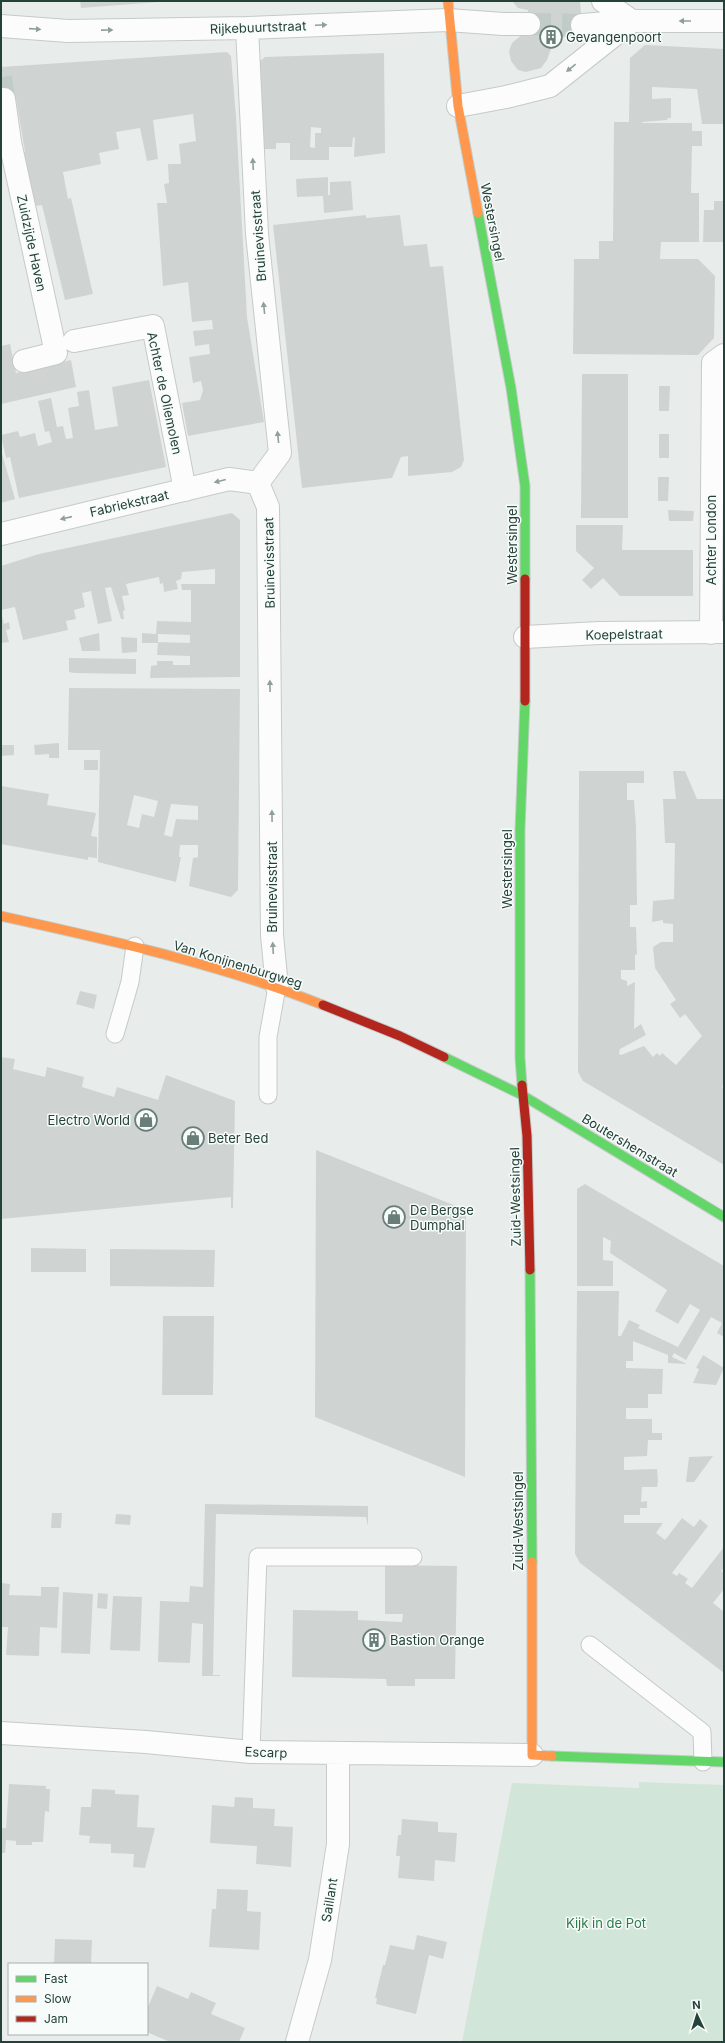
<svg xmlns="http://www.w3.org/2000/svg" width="725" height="2043" font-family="Inter,sans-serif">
	<rect width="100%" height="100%" fill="#e8edeb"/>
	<path fill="#d1e6d8" d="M639,1782L724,1785V2042H462L512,1783L639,1788Z"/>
	<path fill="#cfd4d2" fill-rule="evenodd" d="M80,1H159V2L81,8Z
		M512,1H580L582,25L581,41H576V37H555L547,60L541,68L526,72L518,70L511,61L509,51L512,43L529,29L528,10L518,8Z
		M645,45L724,49V124H702L697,89L652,87V99L671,98V118H668L667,120L642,122V123H692V131H702V146H692L691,193H699V242H661L660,259H698L715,276L714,338L698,355L573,354L574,259H599V241H613L614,122H629L630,58Z
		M227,52L231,56L236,117L247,317L264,422L188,436L182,403L200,400L203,390L201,381L193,383L189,357L210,354L209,344L195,346L193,331L213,329L212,320L192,322L188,282L163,286L157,203H167L164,184L169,183L168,164H181L179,144L196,141L193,114L153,120L158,159L147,161L140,128L116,132L119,149L99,153L101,164L63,172L68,199L71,198L93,294L65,300L42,205L28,207L19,153L25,152L16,98L1,100V67Z
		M384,53L385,153L354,157L355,138L353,137L352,147H329V160H290V143H276V149H262L259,62L265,57ZM311,127L321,128V133H315V148L310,147Z
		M328,177V195H330V182L351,181L353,210L324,213L323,196L297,197L296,179Z
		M714,201H724V242H703L704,210H714Z
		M366,215V218L400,215L404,246L427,244L430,267L443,266L464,460L461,467L452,472L408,476V456L401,457L392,478L302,488L273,225Z
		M10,344L16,373L71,360L76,387L1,404V346Z
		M582,374H628V518H581Z
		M149,380L166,467L19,498L10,457L6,458L1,435L18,431L20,437L35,433L38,446L52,442L49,431L45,432L38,401L51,398L57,427L63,426L66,439L73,438L68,408L79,406L77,392L89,390L95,430L118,426L112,387Z
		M659,386H670L669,411H659Z
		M659,434H669V458H659Z
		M1,450L15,499L1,503Z
		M658,477H669L668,501H658Z
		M668,510L694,511L693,521H669Z
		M232,513L240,520V677L150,678L151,666L157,665V661H173V665H190V656L157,655L158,642L190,643V635L158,634V643H142V633L156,634L157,621L191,622V590H182L181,584H215V569L182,572L181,579L176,581L178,589L164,592L163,583L160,584L159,577L126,584L129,595L122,596L125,610L123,611L124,619H121L111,587L105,588L112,621L98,624L91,591L82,593L85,607L74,610L76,619L66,621L68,630L23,640L15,607L1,610V566L39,554Z
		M576,525H623L622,550H693V596H620L603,578L591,589L582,580L594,568L576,551Z
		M724,527V548H723L720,528Z
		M1,612L4,624L9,622L10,629L6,630L9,642L1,643Z
		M99,633L100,651H82L79,638Z
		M121,637L137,638V652L122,653Z
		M69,658L136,659V674L74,673L69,672Z
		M69,688L240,689L238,890L231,897L189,886L193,858L198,857V845H180L179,857H181L176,882L98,862L100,750H68ZM134,795L158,801L154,817L142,814L139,828L127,825ZM171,804L198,806V820L176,819L172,837L164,835Z
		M59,743V758H49V754L35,755L34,745Z
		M1,745H14V755L1,756Z
		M84,760H98V770H84Z
		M579,771H644V783H627V800H634L636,827L637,905H630V927H636L637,954L635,955V970H621V979L627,981V986L635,982L634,1029L641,1024L646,1035L620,1049L619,1054L621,1055L644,1046L653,1057L657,1053L660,1056L662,1053L676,1065L702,1036L685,1014L680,1018L670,1004L676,1000L655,968L653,947L661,942H673V924L663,923V920L652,922L653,901L674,899L675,843H665L663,799H676L673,771H685L697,799H724V1083L722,1087L724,1089V1165L583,1081L578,1072Z
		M1,786L49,794L47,805L96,813L91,836L97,837V858L88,857V860L1,844Z
		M80,991L97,995L94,1009L76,1004Z
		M1,1057L15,1059L13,1069L45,1077L47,1067L84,1077L82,1087L114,1097L117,1087L158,1100L166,1075L235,1101L233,1208H231V1197L1,1219Z
		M316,1150L466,1210L465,1477L315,1417Z
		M585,1184L724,1266V1337L717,1333L722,1323L711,1317L686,1360L674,1353L672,1357L687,1364L668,1363V1355L633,1341V1361H626V1368L663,1369L662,1394H648V1408H626V1419H652V1433H662V1440H648L647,1456L624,1457V1470L657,1469L658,1481L657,1487H642L641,1502L647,1501V1508H640V1515H624V1523H663L656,1533L665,1540L682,1518L694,1527L700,1519L708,1526L672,1573L677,1576L679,1573L688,1579L685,1583L692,1588L724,1547V1568L721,1571L724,1573V1589L713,1603L723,1611L724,1610V1673L580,1563L575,1554L577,1291H619L618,1336H621L629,1320L640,1325L638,1328L678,1347L700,1310L690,1304L678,1324L655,1311L667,1290L610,1253L611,1241L603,1237V1260L613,1261V1286H577V1189Z
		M31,1248L86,1249V1272H31Z
		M110,1249L215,1250L214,1287L110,1286Z
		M163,1316H214L213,1395H162Z
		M703,1355L724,1368L716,1385L693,1383L699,1369L696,1368Z
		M713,1456L694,1482H686L689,1457Z
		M205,1504L368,1506V1526L366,1517L216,1514L213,1675H220V1676H202L203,1624L192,1623L190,1663L158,1662L160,1601L189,1602L190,1586L203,1587Z
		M52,1513H62L61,1528H51Z
		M116,1514L131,1515L130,1525L115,1524Z
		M385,1565L457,1566L455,1679H415V1686H387L386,1679L292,1677L293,1610L358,1611V1620L402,1622L403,1614H385Z
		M1,1583L10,1584L9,1595L41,1596V1587H59L57,1628L40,1627L39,1656L6,1655L8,1627H1Z
		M63,1592L93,1594L90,1654L61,1653Z
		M98,1593L108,1594L107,1609L97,1608Z
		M113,1596L142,1597L140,1651L110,1650Z
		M9,1784L46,1786V1789H50L49,1812L45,1811L43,1842H32V1845H16V1841L6,1840L5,1853H1V1828H6Z
		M92,1789L115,1790V1794L139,1795L137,1827L155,1828L145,1868L133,1867L134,1854L111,1853V1844L89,1843L90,1836L79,1835L81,1807H91Z
		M235,1797L253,1798V1808L275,1809L274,1826L293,1827L291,1867L256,1864L257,1846L210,1843L212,1805L234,1807Z
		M402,1819L438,1822V1832L457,1833L455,1862L435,1860L434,1881L398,1878L400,1856H396L398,1835H401Z
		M217,1889L248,1890L247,1911L261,1912L259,1950L209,1947L212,1909H216Z
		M417,1935L447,1942L443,1959L429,1955L416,2014L376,2004L377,1998H375L383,1965H385L390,1945L414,1950Z
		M55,1939L92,1940L91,1964H54Z
		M157,1986L188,1999L191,1992L216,2003L211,2014L245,2028L239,2042H170L147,2032V2009Z"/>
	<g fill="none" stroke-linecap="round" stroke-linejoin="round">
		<path stroke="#c1cbc8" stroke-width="22" stroke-dasharray="22 11" stroke-linecap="butt" d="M529,24L582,25
			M1,77L4,99"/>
		<g stroke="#c5cac8" stroke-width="19">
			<path id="lane" d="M115,1034L130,982L135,946
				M268,1095V1037L277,987
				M590,1645L702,1732L703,1762
				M251,1752L258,1557H413"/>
		</g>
		<g stroke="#c5cac8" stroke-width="24">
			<path id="street" d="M603,1L632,21
				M582,25L632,21
				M1,26L68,31L247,28L448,20L503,24H529
				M247,28L257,234L280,453L258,483
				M4,99L10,142L56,353L24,361
				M458,106L506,97L550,86L632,21H724
				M74,341L153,326L185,490
				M258,483L268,507L272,935L277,987
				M1,534L229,479L258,483
				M711,633L713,363L724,355
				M525,637L599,633L724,632
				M1,1733L146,1742L251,1752L532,1755
				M297,2042L320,1960L338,1844V1754"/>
		</g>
		<g stroke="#c3cbc8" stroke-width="11">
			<path id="fast" d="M478,213L511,388L525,486V579
				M444,1057L522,1095L724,1217
				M522,1085L520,1058V830L525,701
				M530,1270L532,1562
				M552,1756L724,1762"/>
		</g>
		<g stroke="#c3cbc8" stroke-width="11">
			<path id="slow" d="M448,1L458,106L478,213
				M1,916C110,940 219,964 323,1005
				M532,1562V1755L552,1756"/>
		</g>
		<g stroke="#c3cbc8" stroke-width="11">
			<path id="jam" d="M525,579V701
				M323,1005L400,1036L444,1057
				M522,1085L527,1136L530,1270"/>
		</g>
		<use href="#lane" stroke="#fcfcfc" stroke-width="17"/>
		<use href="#street" stroke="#fcfcfc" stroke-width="22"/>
		<use href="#fast" stroke="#63d668" stroke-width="9"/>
		<use href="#slow" stroke="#ff974d" stroke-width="9"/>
		<use href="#jam" stroke="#b3261e" stroke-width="9"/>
	</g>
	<defs><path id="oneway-solid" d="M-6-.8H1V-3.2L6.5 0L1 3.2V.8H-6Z"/></defs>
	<g fill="#909f9b">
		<use href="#oneway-solid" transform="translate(685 21) rotate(180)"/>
		<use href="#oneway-solid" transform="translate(321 25) rotate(-2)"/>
		<use href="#oneway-solid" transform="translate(35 29) rotate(4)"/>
		<use href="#oneway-solid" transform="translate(107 30) rotate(-1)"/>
		<use href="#oneway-solid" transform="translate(571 68) rotate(141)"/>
		<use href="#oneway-solid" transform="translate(253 164) rotate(-93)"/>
		<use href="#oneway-solid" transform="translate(264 308) rotate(-96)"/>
		<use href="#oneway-solid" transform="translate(278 437) rotate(-96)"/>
		<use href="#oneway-solid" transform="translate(220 481) rotate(166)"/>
		<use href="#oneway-solid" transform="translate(66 518) rotate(167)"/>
		<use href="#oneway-solid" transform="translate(270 686) rotate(-91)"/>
		<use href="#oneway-solid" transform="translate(272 816) rotate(-91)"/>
		<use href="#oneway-solid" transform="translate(273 948) rotate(-93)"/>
	</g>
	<defs>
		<g id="building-ring" transform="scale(1.15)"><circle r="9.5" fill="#f7fbf9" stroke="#697e78" stroke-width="1.5"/><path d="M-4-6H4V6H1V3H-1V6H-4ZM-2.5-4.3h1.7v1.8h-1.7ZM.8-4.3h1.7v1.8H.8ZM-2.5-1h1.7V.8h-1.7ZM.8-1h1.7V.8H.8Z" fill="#697e78"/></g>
		<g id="shop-ring" transform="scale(1.15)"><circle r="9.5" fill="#f7fbf9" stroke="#697e78" stroke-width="1.5"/><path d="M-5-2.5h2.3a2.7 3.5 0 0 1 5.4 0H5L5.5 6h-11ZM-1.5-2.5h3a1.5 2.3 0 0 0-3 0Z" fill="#697e78"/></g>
	</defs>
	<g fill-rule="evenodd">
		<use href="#building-ring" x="551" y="37"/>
		<use href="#shop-ring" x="146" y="1120"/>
		<use href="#shop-ring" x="193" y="1138"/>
		<use href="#shop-ring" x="394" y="1217"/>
		<use href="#building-ring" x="374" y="1640"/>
	</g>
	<g text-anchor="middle" stroke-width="3" stroke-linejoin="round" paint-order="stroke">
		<g font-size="13" fill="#24423a" stroke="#f7fbf9">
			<text transform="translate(258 27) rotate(-2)" y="5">Rijkebuurtstraat</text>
			<text transform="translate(493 222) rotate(79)" y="5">Westersingel</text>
			<text transform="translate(258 236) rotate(-94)" y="5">Bruinevisstraat</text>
			<text transform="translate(32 243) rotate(78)" y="5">Zuidzijde Haven</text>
			<text transform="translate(165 393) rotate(78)" y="5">Achter de Oliemolen</text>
			<text transform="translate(129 503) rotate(-13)" y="5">Fabriekstraat</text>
			<text transform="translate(711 540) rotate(-90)" y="5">Achter London</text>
			<text transform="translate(512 545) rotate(-90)" y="5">Westersingel</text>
			<text transform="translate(269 563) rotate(-91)" y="5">Bruinevisstraat</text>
			<text transform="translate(624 634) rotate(-1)" y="5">Koepelstraat</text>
			<text transform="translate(507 869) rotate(-90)" y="5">Westersingel</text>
			<text transform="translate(272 887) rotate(-90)" y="5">Bruinevisstraat</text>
			<text transform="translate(238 964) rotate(17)" y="5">Van Konijnenburgweg</text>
			<text transform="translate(630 1145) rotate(31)" y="5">Boutershemstraat</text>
			<text transform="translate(515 1197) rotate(-91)" y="5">Zuid-Westsingel</text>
			<text transform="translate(518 1521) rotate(-90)" y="5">Zuid-Westsingel</text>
			<text transform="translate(266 1752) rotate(2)" y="5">Escarp</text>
			<text transform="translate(329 1900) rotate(-81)" y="5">Saillant</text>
		</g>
		<g font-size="13" fill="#24423a" stroke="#f7fbf9" text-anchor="start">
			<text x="566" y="42">Gevangenpoort</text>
			<text x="130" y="1125" text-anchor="end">Electro World</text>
			<text x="208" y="1143">Beter Bed</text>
			<text x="410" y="1215">De Bergse<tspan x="410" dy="15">Dumphal</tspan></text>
			<text x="390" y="1645">Bastion Orange</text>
		</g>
		<g font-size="13" fill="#2d7a4b" stroke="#f7fbf9">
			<text x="606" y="1928">Kijk in de Pot</text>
		</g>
	</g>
	<rect width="725" height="2043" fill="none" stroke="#24423a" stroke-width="4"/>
	<rect x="8" y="1963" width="140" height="72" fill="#f7fbf9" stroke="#a3b1ad"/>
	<rect x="16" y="1976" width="20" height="6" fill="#63d668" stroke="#a3b1ad"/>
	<text x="44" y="1983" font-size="12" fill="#24423a">Fast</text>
	<rect x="16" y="1996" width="20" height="6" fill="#ff974d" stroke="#a3b1ad"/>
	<text x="44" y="2003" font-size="12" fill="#24423a">Slow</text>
	<rect x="16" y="2016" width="20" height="6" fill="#b3261e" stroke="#a3b1ad"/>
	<text x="44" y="2023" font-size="12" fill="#24423a">Jam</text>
	<g transform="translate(697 2015) rotate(356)" stroke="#f7fbf9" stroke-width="3" paint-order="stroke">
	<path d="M0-3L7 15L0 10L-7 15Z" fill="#24423a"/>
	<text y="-6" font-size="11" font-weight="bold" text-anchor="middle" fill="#24423a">N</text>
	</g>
</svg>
